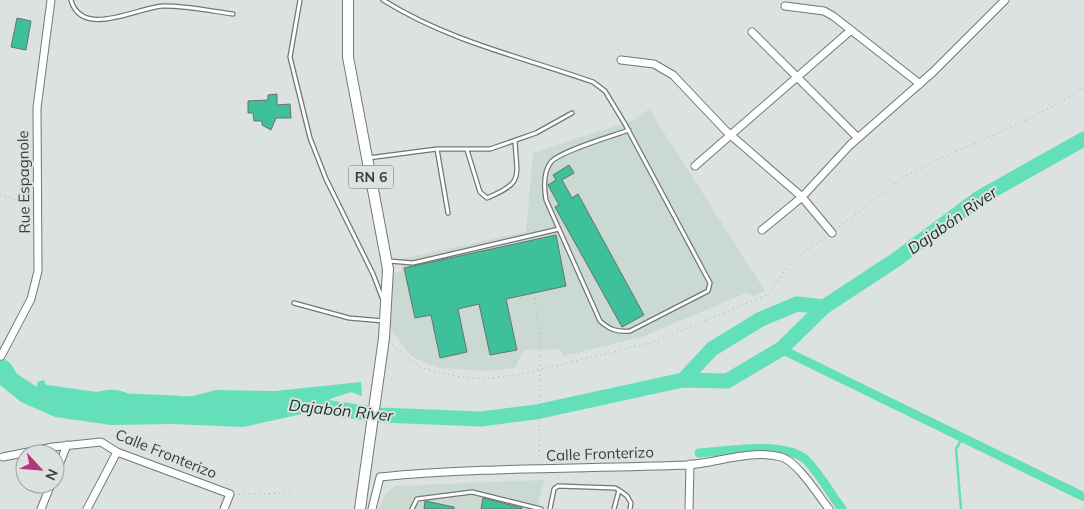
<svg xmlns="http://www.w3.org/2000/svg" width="1084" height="509" font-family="Mulish,sans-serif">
	<rect width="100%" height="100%" fill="#dbe2df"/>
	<path fill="#cadad3" d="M649,109L765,291L754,296L746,293L642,337L563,356L560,349L524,350L515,368L487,371L440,368L416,359L406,350L391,329V274L402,271L400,259L526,232L533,153L634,120Z
		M544,480L537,509H379L387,492L395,486Z"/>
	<path fill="#63e0b9" d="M0,355L11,364L17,374L37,387V382L44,380L48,389L72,399C97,392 121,380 139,404L155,403L165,397L193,396L216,390L275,391L361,382L362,396L351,392L330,399L316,411L243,427L173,424L111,425L55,417L21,402L0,385Z"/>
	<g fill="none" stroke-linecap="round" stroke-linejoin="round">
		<path stroke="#63e0b9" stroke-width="2.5" d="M961,509L956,449L963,437"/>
		<path stroke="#63e0b9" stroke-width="9" d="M781,349L1084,497
			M699,453C727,451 782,441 805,459C816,468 832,496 842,509"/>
		<path stroke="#63e0b9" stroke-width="15" d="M683,380L712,349L761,319L797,304L824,307
			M43,392L99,400L176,403
			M302,404L379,415L481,419L536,412L683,380L727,381L781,349L824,307L897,259L979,198L1084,139"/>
	</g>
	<path fill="#3ec09b" stroke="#6a716e" d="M17,18L31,21L26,50L11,47Z
		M277,94V105L290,104L291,118H276L271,130L262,125V121H254L253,113H248V101L268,100V95Z
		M569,165L574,173L562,180L572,198L578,194L644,315L622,327L555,207L559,205L548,185L556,180L553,175Z
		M556,235L566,286L506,299L517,350L490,355L479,304L458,309L467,352L440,358L431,315L415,318L404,268Z
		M483,498L522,508V509H481Z
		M425,501L454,507V509H424Z"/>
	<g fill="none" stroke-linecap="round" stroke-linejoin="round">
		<g stroke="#707774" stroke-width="5.5">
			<path id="lane" d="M71,0C82,40 140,6 164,6C187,6 211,11 233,14
				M300,0L290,57L310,138L326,179L373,274L383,300
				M383,0C448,41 522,57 593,82L605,91L625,124L710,283L708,291L630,331C617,332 610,330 600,321L546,200C544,188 543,172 551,162C560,151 613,136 629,130
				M437,149L448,213
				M467,150L480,192L487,198C524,182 517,179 515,141
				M368,158L437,149H490L536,133L572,113
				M389,261L413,263L559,229
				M294,303L349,318L384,321
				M619,490L627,496L631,503L630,509
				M412,509L417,499L472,492L541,509
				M550,509L554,489L558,486L615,488L619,490L614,509"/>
		</g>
		<g stroke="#707774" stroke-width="9">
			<path id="street" d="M785,6L824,11L833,16L920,84
				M752,32L858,138
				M621,60L654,64L673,75L726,131L802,197L762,230
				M695,166L850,31
				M832,233L802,197L850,145L933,72L1005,0
				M1,356L31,299L38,271L37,108L51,0
				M3,457L53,447L101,442L117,452L230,494L224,509
				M55,475L67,445
				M41,509L51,484
				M87,509L117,452
				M372,509L380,477C482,467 585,469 687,465C717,463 751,449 781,457C797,461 818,495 829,509
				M689,509L690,464"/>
		</g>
		<g stroke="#707774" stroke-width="12">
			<path id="primary" d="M348,0V57L388,269L384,338L360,509"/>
		</g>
		<path stroke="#a7acaa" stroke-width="1" stroke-dasharray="1 4" stroke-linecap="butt" d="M0,194L30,206
			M839,227C862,211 888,185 913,172C970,143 1031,123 1084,87
			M534,293L540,338
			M392,345L422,368L460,377L486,379L521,374L654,342L769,294L791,261L825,237
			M239,494L291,493"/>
		<use href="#lane" stroke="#fff" stroke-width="3"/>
		<use href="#street" stroke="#fff" stroke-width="7"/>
		<use href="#primary" stroke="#fff" stroke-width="10"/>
		<path stroke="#a7acaa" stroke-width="1" stroke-dasharray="1 4" stroke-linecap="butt" d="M539,461L540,338"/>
	</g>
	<g text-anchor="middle" stroke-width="4" stroke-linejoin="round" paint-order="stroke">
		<rect fill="#dbe2df" stroke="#6b6f6e" stroke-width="1" x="348.5" y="165.5" width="45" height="23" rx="4"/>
		<g font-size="14" font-weight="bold" fill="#3b3e3d">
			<text x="371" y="182">RN 6</text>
		</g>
		<g font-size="15" fill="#3b3e3d" stroke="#dbe2df">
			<text transform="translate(24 182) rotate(-91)" y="5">Rue Espagnole</text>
			<text transform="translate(166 454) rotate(22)" y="5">Calle Fronterizo</text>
			<text transform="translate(600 454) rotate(-2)" y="5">Calle Fronterizo</text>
		</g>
		<g font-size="16" font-style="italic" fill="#192f27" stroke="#dbe2df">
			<text transform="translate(952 220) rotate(-35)" y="6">Dajabón River</text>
			<text transform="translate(341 410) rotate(6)" y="6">Dajabón River</text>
		</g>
	</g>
	<g transform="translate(40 469) rotate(116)"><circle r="24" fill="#dbe2df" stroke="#9ba09e"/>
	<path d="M0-4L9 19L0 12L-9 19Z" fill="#b7357e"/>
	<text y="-8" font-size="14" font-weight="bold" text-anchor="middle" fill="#3b3e3d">N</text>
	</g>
</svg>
